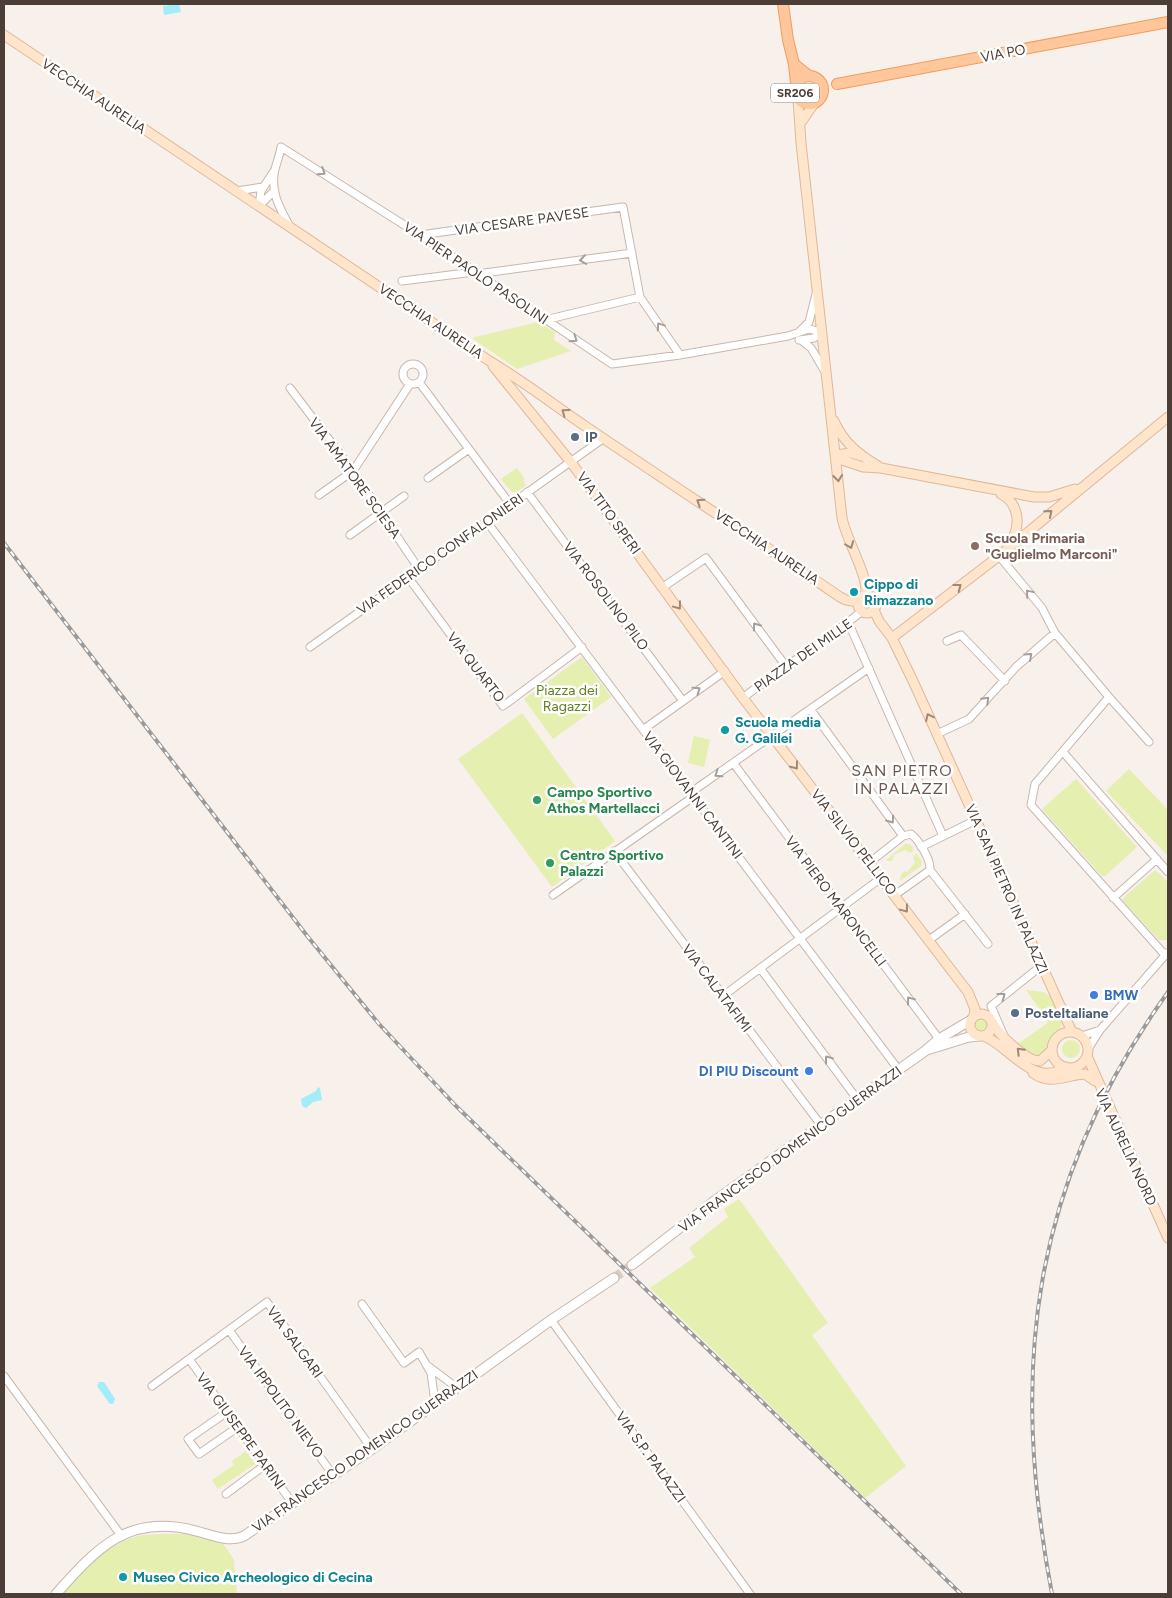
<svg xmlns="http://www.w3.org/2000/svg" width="1172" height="1598" font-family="Figtree,sans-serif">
	<rect width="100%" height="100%" fill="#f7f0eb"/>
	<path fill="#e4efb0" d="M539,322L555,332L554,340L571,351L517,369L473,339L475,337Z
		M517,468L525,479L523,480L526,485L517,492H512L501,479Z
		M582,657L611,697L553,739L524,699Z
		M522,713L615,841L552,887L458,759Z
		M694,736L710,740L704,767L688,763Z
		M1129,769L1168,810V856L1106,791Z
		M1076,779L1137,847L1105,876H1102L1042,809Z
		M905,844H910L914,850L910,853L905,850L894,855L892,861H885Z
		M916,853L922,861L921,866L900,881L901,874L905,871L907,872L915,863L913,857Z
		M1155,870L1168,882V940H1159L1123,901V898Z
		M1026,990L1043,992L1051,997L1055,1001L1062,1020L1061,1027L1053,1035L1042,1056L1031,1058L1013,1041L1019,1043L1049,1022Z
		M974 1025a8 8 0 1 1 16 0a8 8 0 1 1-16 0Z
		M1062 1049a9 9 0 1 1 18 0a9 9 0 1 1-18 0Z
		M739,1199L828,1323L812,1335L906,1466L865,1498L650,1288L695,1257L689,1248L728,1217L724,1209Z
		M246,1451L255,1464L218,1489L212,1480L234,1465L232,1461Z
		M162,1534H187L222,1542L234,1560L237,1594H63C81,1571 106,1546 135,1537C143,1534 153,1535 162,1534Z"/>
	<path fill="#a2edf9" d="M179,4L181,12L164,15L163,6Z
		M318,1087L320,1088L322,1100L313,1102L306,1108L302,1106L301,1099L316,1091Z
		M99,1382H104L115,1399L113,1404H110L97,1386Z"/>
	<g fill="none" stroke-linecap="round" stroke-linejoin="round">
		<path stroke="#d5ccc7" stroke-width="9" stroke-dasharray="9 4.5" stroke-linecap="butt" d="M614,1278L632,1265"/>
		<g stroke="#c7b7af" stroke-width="9">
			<path id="minor" d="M237,191L263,187
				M259,206L261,191L274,171
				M259,206L274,191
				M289,225C279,207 270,191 275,169C277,162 280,154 281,147L420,235L612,364L680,355L788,336L809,329L821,332L814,338L799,340
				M420,235L623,207L640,297L680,355
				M477,274L632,253
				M402,281L474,272
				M545,320L640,297
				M800,331L809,322L816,294
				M801,340L811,348L824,370
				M403 374a10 10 0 1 1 20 0a10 10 0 1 1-20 0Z
				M419,382L510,504
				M290,388L353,471L419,569
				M428,478L469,449
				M527,492L683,701
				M319,495L353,471L410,384
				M487,522L898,1069
				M350,535L404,496
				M999,556L1042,608L1055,633L1109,697L1035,784L1031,805L1165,955
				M408,577L503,706L582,647
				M663,587L706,558L785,665
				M849,624L943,836
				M947,641L961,635L1005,681
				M310,647L604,438
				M1109,697L1149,742
				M743,698C782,667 825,642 862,611
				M811,710L903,836
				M644,729L725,671
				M937,734L969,719L1016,667L1055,633
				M1063,752L1168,872
				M734,764L939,1039
				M690,793L869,668
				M921,847L976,820
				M614,851L821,1125
				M869,863L903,836L911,834C919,840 931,860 930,870L895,895
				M930,870L988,944
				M553,895L693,797
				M1113,898L1157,859
				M929,940L965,914
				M760,968L857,1099
				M723,996L881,878
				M1004,1036L991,1006L1041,966
				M1082,1036L1100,1030
				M1088,1049L1100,1030L1167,953
				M362,1304L404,1363L419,1352L431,1373L435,1402
				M551,1320L750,1594
				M229,1330L333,1475
				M189,1359L293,1504
				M428,1366L456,1387
				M4,1376L120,1534
				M152,1386L267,1302L372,1449
				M227,1412L188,1439L199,1454L238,1427
				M226,1494L265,1465"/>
		</g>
		<g stroke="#c7b7af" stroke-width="11">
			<path id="tertiary" d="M930,1049L969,1037L979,1036
				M632,1265L713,1202L925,1051L939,1039L971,1020
				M56,1594C97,1548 128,1513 196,1531C212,1535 229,1543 244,1536L372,1449L551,1320L614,1278"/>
		</g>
		<g stroke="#dfb898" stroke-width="11">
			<path id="secondary" d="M4,35L488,360C523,381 554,405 588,428C672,485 757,540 840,597L846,600L859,602
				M798,99L801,143L842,518C847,542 868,574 866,595
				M802,121L815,102
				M493,366L570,461L743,698L968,992L975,1009L974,1016
				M834,421C844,443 858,454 878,466
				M835,455L851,453L861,456
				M836,458L863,467L881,468L1034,497H1049L1075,489
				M1001,494C1020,504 1022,528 1008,545
				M858 604a9 9 0 1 1 18 0a9 9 0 1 1-18 0Z
				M874,610L879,621L892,638L913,681L1072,1032
				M892,638L999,556L1168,417
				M970 1025a11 11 0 1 1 22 0a11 11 0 1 1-22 0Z
				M992,1022C999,1035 1026,1061 1040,1061L1052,1050
				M1052 1050a18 18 0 1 1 36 0a18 18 0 1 1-36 0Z
				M984,1036C1011,1047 1033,1089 1066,1067
				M1087,1056L1168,1238
				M1033,1073C1050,1086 1066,1075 1085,1074L1095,1081"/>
		</g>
		<g stroke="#f29c5e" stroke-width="12">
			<path id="primary" d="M783,4L788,40L794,64
				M795 90a14 14 0 1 1 28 0a14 14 0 1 1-28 0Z
				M796,84L794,64L809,76
				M837,84L1168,22"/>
		</g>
		<use href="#minor" stroke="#fff" stroke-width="7"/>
		<use href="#tertiary" stroke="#fff" stroke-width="9"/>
		<use href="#secondary" stroke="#ffe5cc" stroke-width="9"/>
		<use href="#primary" stroke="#ffc79b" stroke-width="10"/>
		<g stroke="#9a9a9a" stroke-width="4">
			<path id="rail" d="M4,543L308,937L379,1024L456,1106L961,1594
				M1052,1594C1009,1367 1031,1183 1168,992"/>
		</g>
		<use href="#rail" stroke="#fff" stroke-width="2" stroke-dasharray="5.5" stroke-linecap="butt"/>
	</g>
	<defs><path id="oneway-chevron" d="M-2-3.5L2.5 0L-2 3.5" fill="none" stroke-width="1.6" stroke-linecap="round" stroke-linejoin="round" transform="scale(1.25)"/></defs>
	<g stroke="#a69e9b">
		<use href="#oneway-chevron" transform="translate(322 172) rotate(33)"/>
		<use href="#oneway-chevron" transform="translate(583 260) rotate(172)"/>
		<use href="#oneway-chevron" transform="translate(660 326) rotate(-124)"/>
		<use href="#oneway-chevron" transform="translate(574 339) rotate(34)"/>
		<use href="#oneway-chevron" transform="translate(1029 593) rotate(-130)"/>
		<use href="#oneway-chevron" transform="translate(756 626) rotate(-126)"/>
		<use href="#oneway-chevron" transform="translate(1029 656) rotate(-42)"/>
		<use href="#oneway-chevron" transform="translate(697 690) rotate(-35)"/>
		<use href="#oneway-chevron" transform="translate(986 700) rotate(-45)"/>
		<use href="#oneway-chevron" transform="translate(718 774) rotate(146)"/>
		<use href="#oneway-chevron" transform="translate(891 820) rotate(54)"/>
		<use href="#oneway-chevron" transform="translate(1002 996) rotate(-37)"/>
		<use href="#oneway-chevron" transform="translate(910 1000) rotate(-127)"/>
		<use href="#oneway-chevron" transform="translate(828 1059) rotate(-127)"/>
	</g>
	<g stroke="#9d897a">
		<use href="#oneway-chevron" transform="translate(565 412) rotate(-144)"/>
		<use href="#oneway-chevron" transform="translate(838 478) rotate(84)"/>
		<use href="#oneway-chevron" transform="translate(700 502) rotate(-147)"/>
		<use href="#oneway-chevron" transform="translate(1049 513) rotate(-40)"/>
		<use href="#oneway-chevron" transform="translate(850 545) rotate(69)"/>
		<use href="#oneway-chevron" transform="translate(958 587) rotate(-37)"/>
		<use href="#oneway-chevron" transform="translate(678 606) rotate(53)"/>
		<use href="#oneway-chevron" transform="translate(929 717) rotate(-115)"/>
		<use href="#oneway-chevron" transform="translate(795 766) rotate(53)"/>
		<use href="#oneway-chevron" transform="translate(905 909) rotate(53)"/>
		<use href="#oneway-chevron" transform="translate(1020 1051) rotate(-135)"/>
	</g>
	<g fill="#5c6f8a" stroke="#fff" stroke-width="2">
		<circle cx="575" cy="437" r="5"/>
		<circle cx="1015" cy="1013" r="5"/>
	</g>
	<circle fill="#8d6e63" stroke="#fff" stroke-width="2" cx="975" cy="546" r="5"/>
	<g fill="#0f9aa8" stroke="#fff" stroke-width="2">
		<circle cx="854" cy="592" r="5"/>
		<circle cx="725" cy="730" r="5"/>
		<circle cx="123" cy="1577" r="5"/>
	</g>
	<g fill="#2e9e5b" stroke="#fff" stroke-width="2">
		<circle cx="537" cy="800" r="5"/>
		<circle cx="550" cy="863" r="5"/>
	</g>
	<g fill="#3f7fe0" stroke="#fff" stroke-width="2">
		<circle cx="1094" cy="995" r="5"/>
		<circle cx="809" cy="1071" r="5"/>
	</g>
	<g text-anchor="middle" stroke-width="5" stroke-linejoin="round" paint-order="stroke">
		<rect fill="#fff" stroke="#827873" stroke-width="1" x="771" y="83.5" width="48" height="19" rx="4"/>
		<g font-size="12" font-weight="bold" fill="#4c3e37">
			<text x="795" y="97">SR206</text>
		</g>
		<g font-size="14" fill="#4c3e37" stroke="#fff">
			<text transform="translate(1003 53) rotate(-11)" y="5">VIA PO</text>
			<text transform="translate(94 96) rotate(34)" y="5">VECCHIA AURELIA</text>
			<text transform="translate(522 221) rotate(-8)" y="5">VIA CESARE PAVESE</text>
			<text transform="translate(476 273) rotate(34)" y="5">VIA PIER PAOLO PASOLINI</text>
			<text transform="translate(431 321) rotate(34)" y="5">VECCHIA AURELIA</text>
			<text transform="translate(355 478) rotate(54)" y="5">VIA AMATORE SCIESA</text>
			<text transform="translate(609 513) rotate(54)" y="5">VIA TITO SPERI</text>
			<text transform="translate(767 547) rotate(34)" y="5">VECCHIA AURELIA</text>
			<text transform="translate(440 554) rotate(-35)" y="5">VIA FEDERICO CONFALONIERI</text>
			<text transform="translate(606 596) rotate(53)" y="5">VIA ROSOLINO PILO</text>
			<text transform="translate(803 655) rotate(-35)" y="5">PIAZZA DEI MILLE</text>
			<text transform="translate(476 667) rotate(52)" y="5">VIA QUARTO</text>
			<text transform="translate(693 795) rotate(53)" y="5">VIA GIOVANNI CANTINI</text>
			<text transform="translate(854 842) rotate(52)" y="5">VIA SILVIO PELLICO</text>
			<text transform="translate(1007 889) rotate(66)" y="5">VIA SAN PIETRO IN PALAZZI</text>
			<text transform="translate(836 901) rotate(53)" y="5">VIA PIERO MARONCELLI</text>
			<text transform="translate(717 988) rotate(53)" y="5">VIA CALATAFIMI</text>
			<text transform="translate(1126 1147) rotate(65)" y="5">VIA AURELIA NORD</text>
			<text transform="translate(790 1149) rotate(-36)" y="5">VIA FRANCESCO DOMENICO GUERRAZZI</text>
			<text transform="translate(295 1342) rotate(54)" y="5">VIA SALGARI</text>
			<text transform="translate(281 1402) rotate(54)" y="5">VIA IPPOLITO NIEVO</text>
			<text transform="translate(241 1431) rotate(54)" y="5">VIA GIUSEPPE PARINI</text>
			<text transform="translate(365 1451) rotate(-35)" y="5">VIA FRANCESCO DOMENICO GUERRAZZI</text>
			<text transform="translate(651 1457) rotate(54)" y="5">VIA S.P. PALAZZI</text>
		</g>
		<g font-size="14" font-weight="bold" fill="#4e5e75" stroke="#fff" text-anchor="start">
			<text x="585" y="442">IP</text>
			<text x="1025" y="1018">PosteItaliane</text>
		</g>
		<g font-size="14" font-weight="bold" fill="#785e54" stroke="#fff" text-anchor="start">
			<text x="985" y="543">Scuola Primaria<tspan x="985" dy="16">"Guglielmo Marconi"</tspan></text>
		</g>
		<g font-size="14" font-weight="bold" fill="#0d838f" stroke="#fff" text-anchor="start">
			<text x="864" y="589">Cippo di<tspan x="864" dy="16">Rimazzano</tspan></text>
			<text x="735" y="727">Scuola media<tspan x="735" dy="16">G. Galilei</tspan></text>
			<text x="133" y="1582">Museo Civico Archeologico di Cecina</text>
		</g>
		<g font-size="14" fill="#608121" stroke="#fff">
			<text x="567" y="695">Piazza dei<tspan x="567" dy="16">Ragazzi</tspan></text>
		</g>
		<g font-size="14" font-weight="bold" fill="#27864d" stroke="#fff" text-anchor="start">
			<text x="547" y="797">Campo Sportivo<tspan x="547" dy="16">Athos Martellacci</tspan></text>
			<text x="560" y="860">Centro Sportivo<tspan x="560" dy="16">Palazzi</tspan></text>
		</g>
		<g font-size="14" font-weight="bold" fill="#366cbe" stroke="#fff" text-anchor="start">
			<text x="1104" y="1000">BMW</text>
			<text x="799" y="1076" text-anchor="end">DI PIU Discount</text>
		</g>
		<g font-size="16" letter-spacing="1" fill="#70584d" stroke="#fff">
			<text x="902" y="776">SAN PIETRO<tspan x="902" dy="18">IN PALAZZI</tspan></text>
		</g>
	</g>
	<rect width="1172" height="1598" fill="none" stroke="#4c3e37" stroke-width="10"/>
</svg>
